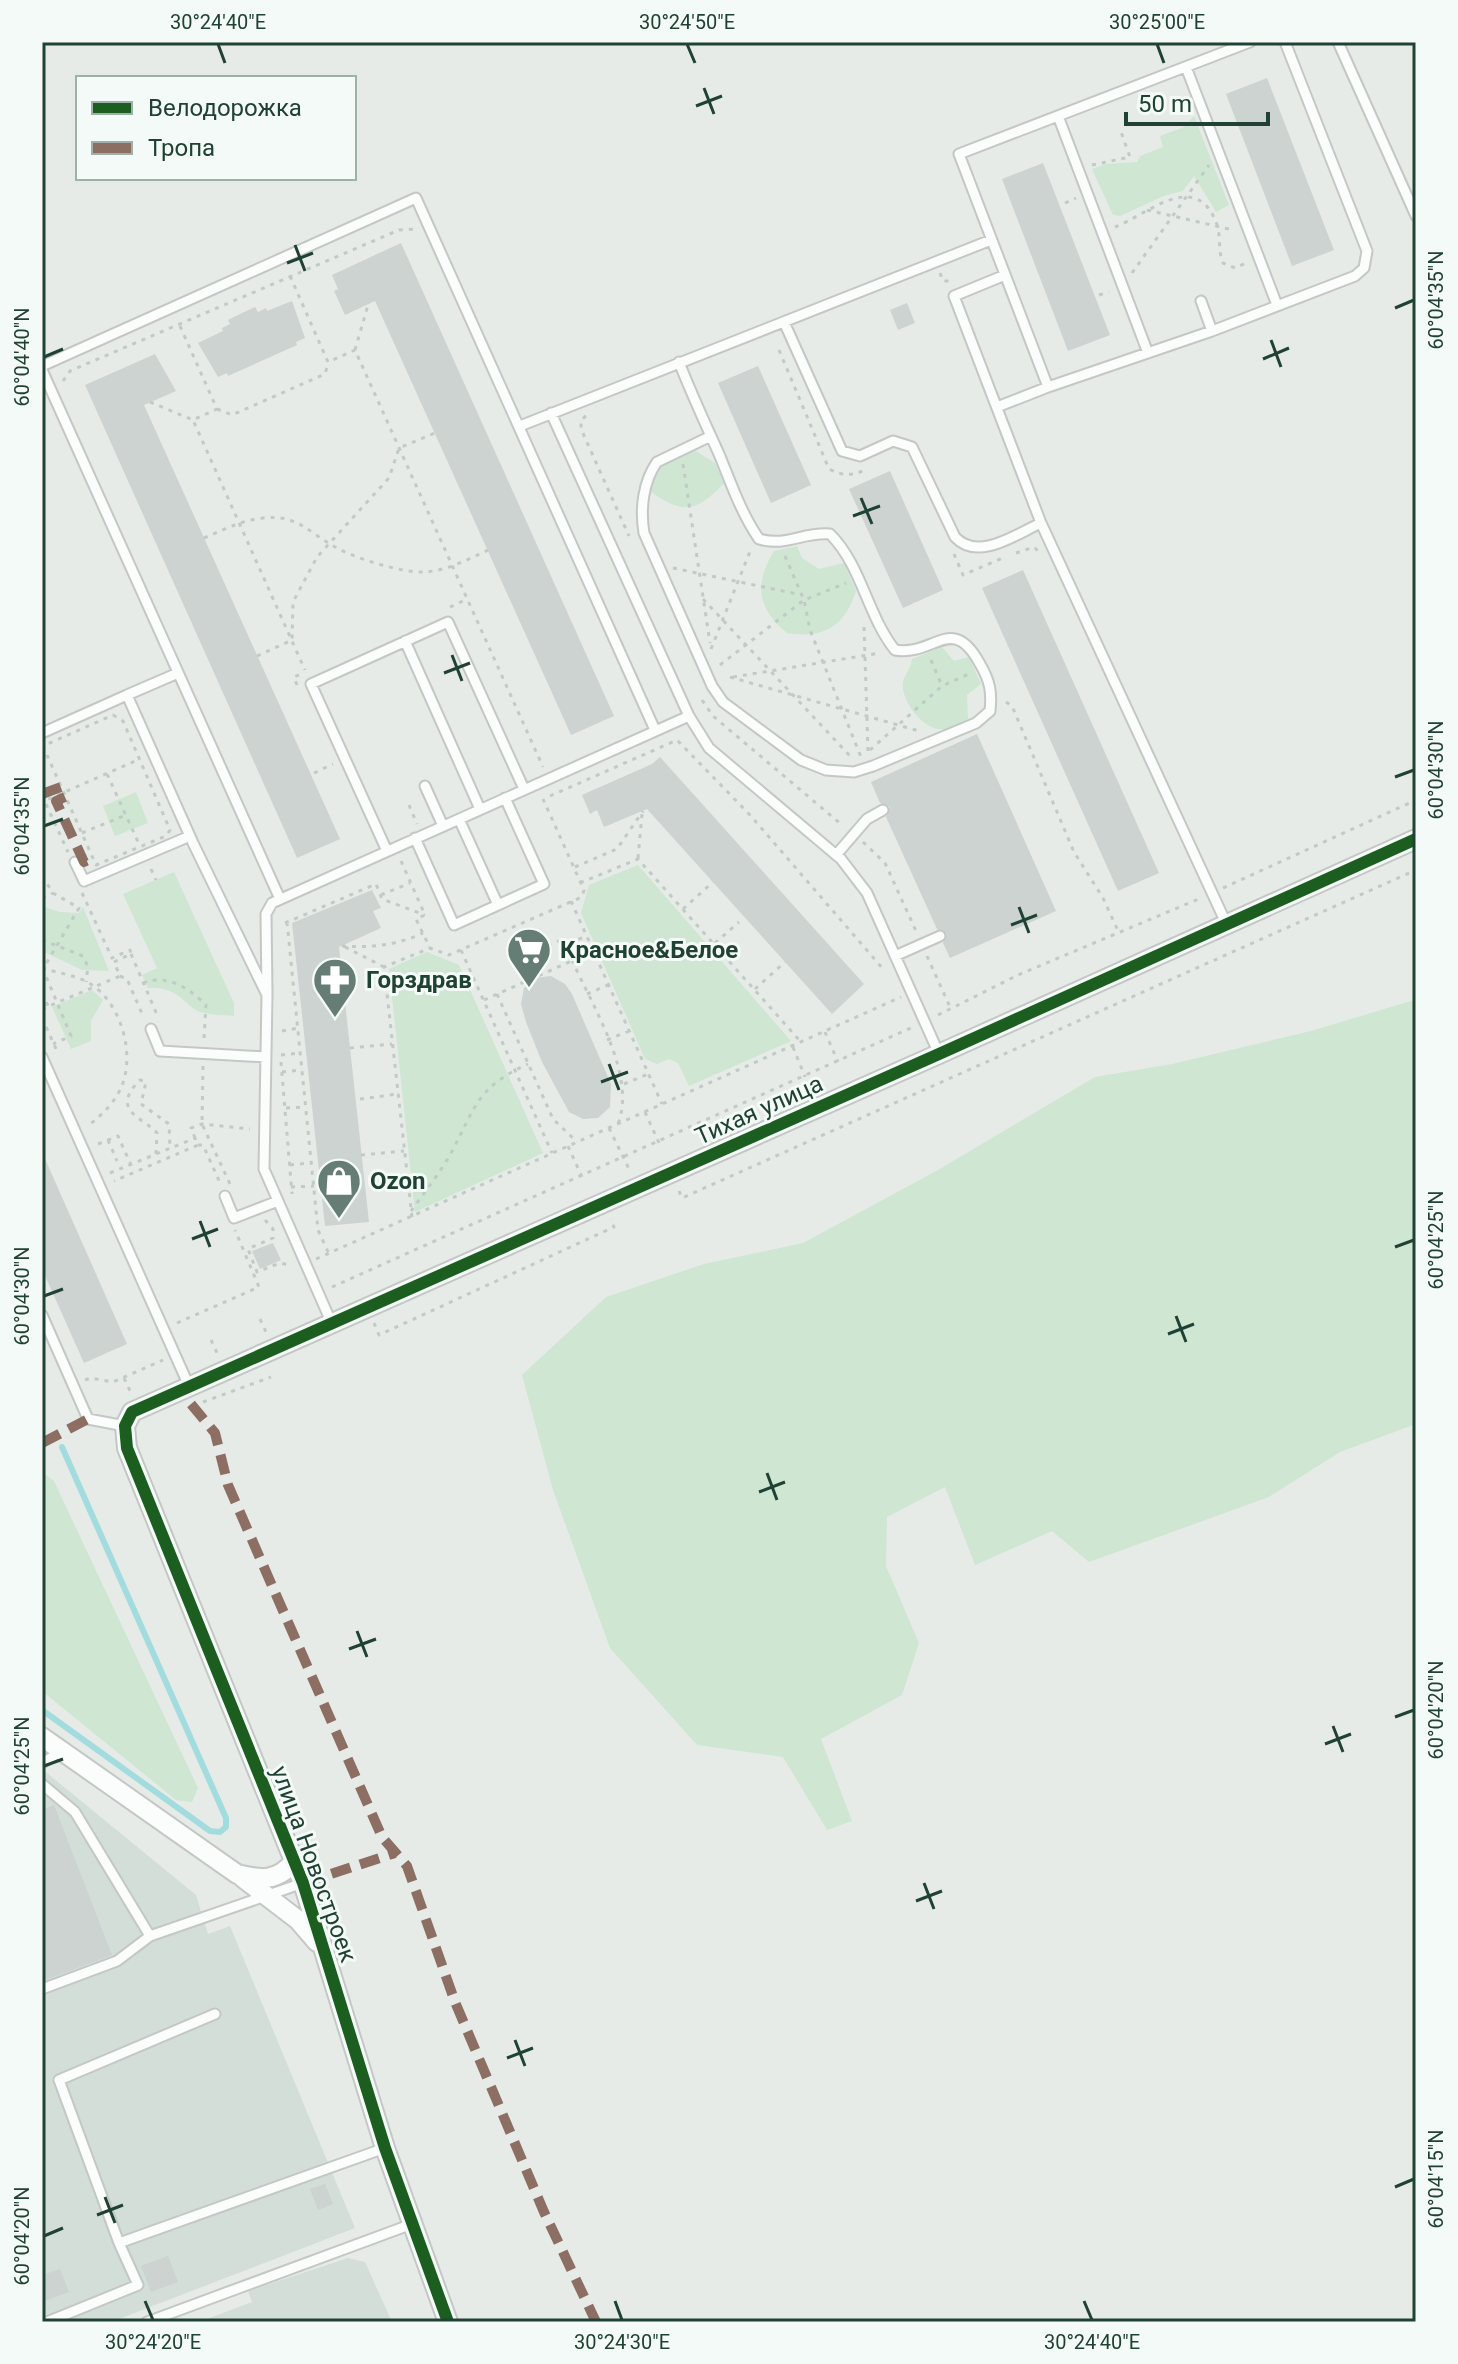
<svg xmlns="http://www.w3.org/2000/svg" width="1458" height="2364" font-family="Roboto,sans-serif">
	<rect width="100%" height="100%" fill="#e6ebe8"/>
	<path fill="#d3ded8" d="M42,1769L196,1895L208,1934L230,1926L355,2228L111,2322H42Z
		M348,2258L365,2262L392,2322H199L252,2302L248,2291Z"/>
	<path fill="#cee6d2" d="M1194,116L1229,205L1216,212L1194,176L1183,191L1166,195L1120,216L1113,215L1092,169L1106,164L1137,162L1140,156L1163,147L1160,136L1184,127Z
		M696,451L715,463L724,483C697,512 684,515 651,492C658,466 668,454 696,451Z
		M797,546L802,558L819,569L844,563L856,591C845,626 824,639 787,633C757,609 754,583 774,551Z
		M942,647L954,661L969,657L981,684L967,695L968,719C961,722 953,728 945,729C925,733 900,701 903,682C905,674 911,669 912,659Z
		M136,792L148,823L115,836L103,806Z
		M638,865L791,1041L689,1086L678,1063L669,1059L657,1064L645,1059L581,913L589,885Z
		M174,872L234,1003V1016C223,1015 202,1015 194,1009C178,995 171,987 148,988L142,975L157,968L123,894Z
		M42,906L60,912L79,913L83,907L109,971L82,970L42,951Z
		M427,952L459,965L543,1153L415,1212L389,969Z
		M92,990L103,1000L91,1021V1041L71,1049L52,1007Z
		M1414,1000L1416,1424L1340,1452L1269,1497L1089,1562L1052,1531L975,1565L945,1487L887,1517L886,1566L919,1643L902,1695L821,1739L852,1821L827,1830L783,1757L697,1745L610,1648L553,1490L522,1375L606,1297L704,1264L803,1243L938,1170L1095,1077L1172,1064L1311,1031Z
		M42,1472L54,1481L198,1788L192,1802L176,1800L42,1691Z"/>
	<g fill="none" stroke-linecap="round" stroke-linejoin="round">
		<path stroke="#a3dcde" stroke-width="6" d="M42,1710L210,1831L220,1832L226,1827V1818L62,1447"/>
	</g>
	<path fill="#ccd3d0" d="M1267,78L1334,250L1292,266L1226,94Z
		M1043,163L1110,335L1068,351L1002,179Z
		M401,243L614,716L571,735L375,301L345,315L334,291L338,289L332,275Z
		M292,301L305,338L296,342L297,345L228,376L227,373L218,377L198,343L223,331L222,328L230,324L228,320L242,313L255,307L258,312L266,308L267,311Z
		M907,303L915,323L898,330L890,310Z
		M155,354L176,391L144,405L340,839L297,858L85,385Z
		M758,366L811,485L771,503L718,383Z
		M890,471L943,590L903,608L849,489Z
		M1023,570L1159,873L1118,891L982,588Z
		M977,734L1056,911L950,958L943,943L947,934L937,929L886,817L890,807L880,803L871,782Z
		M660,757L864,984L832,1014L647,809L604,827L597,810L590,814L582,795L652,764Z
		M372,890L381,908L373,911L381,928L339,947L369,1222L325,1226L292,923Z
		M551,976L565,984L572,994L611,1084L610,1107L598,1118L583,1119L569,1112L542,1062L526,1022L521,1004L524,988L536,978Z
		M42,1152L127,1344L84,1363L42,1269Z
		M273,1243L281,1260L260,1269L252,1251Z
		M54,1805L112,1955L42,1981V1810Z
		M325,2184L333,2204L318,2210L310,2189Z
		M168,2256L178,2282L151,2292L141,2266Z
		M60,2269L69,2292L42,2302V2275Z"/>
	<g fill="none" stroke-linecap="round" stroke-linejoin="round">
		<g stroke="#c3c8c5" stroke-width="13">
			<path id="service" d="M1250,42L959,154L1048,387L1212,331L1355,276L1364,268L1367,251L1285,42
				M1338,42L1416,216
				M1186,67L1277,305
				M1058,116L1148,353
				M1005,275L954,296L1041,523L1226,923
				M1201,301L1212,331
				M784,322L842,451L860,456L893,441L912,447L955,537C978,562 1016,534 1041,523
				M679,362C691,393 705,423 719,454C731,483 741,513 759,539C786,547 802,532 830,534C862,566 867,615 895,650C934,657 952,612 980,664C990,681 992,692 990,711L976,723L873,766L854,772L826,770L801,760L723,702L712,686L644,533C640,509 643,482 657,462L711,436
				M42,366L416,198L655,730
				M42,370L280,899
				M997,407L1048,387
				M551,413L689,716L709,748L841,859L867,893L939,1054
				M520,426L991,240
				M405,641L480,809
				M127,695L178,673
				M42,733L127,695L193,843L267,995L264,1169L332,1324
				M425,786L443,826
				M459,819L498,905
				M415,838L454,925L544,884L505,798
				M387,851L311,684L448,622L524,789
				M836,855L867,819L883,810
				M75,862L84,881L190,836
				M895,956L940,936
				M267,993L266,914L272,903L689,716
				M151,1029L160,1051L266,1057
				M42,1057L189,1386
				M225,1196L234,1218L278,1201
				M42,1315L88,1419L125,1426
				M42,1763L62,1751
				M42,1784L75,1812L150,1936L303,1883
				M42,1989L117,1961L150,1936
				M215,2014L59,2080L119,2243L385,2148
				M47,2322L138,2285L119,2243
				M147,2322L412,2224"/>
		</g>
		<g stroke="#c3c8c5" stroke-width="22">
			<path id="minor" d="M42,1737L237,1874C260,1880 278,1882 294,1861
				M243,1878L298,1920L317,1942
				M448,2322L385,2148L303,1883L127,1448L125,1426L132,1412L939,1054L1416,839"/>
		</g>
		<path stroke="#c1cbc6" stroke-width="3" stroke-dasharray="4 6" stroke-linecap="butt" d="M1092,165L1130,157L1121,132
			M1065,203L1076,198
			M1147,210L1233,230
			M1115,227C1147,215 1197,167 1217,225C1221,238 1218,252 1223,263L1235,268L1248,262
			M940,273L943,281H951
			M1132,273L1209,165
			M290,276L328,362L355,350L543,767
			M1099,295L1109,292
			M180,326L217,409L193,420L305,670
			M355,350L368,305
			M779,350L829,469C843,476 851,476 865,470
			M63,381L70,371L399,230L415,229
			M150,402L193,420
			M217,409L232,415L325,374L328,364
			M586,416L581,420V429L629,536
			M683,464L710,643
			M204,538C223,530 242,520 263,518C297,514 308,532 335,547C354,558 402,573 424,572C446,571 467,560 488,550
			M1016,553L1034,547L1038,551
			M954,554L963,575L1005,557
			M785,556L804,600L810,630L861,757
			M673,568L802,595
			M703,599L851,757
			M450,607L467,599
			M864,627L868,751
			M711,649L751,549
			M257,656L292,640L293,602L317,557L389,478L399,448L435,433
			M931,660L942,686
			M720,665L804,600L846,583
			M730,677L919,731
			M733,677L880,653
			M297,685L294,677L301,674
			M702,700L713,716L842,825
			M1006,702L1012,706L1074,852L1103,898L1119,933
			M113,715L123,721L170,830L166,836L96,865L43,746Z
			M870,750L942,686L971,673
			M314,773L333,764
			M107,774L139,844
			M550,796L677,740L750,815L884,970
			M46,804L68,852
			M409,805L417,824
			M42,806L44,801L140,759
			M82,833L126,815
			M863,842L885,863L916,931
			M638,858L642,814
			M401,861L425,915L416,919L430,948L449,955L582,897L584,890L543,799
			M575,867L617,849L643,811
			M151,869L156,880
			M42,876L53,893L79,908L43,969L71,1036L53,1044
			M580,883L638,859L801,1042
			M1223,888L1416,800
			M82,893L112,958L130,950L131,954
			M381,895L410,883
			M42,898L53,893
			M571,901L662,1104
			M683,909L713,882
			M287,922L318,1230L329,1254
			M285,923L376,884L382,899L425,915
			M42,940L83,956L88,967L86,982
			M569,943L587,936
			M715,943L739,922
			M342,946C370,948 398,945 423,933
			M345,947L384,967
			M538,948L562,940L569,943L575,959
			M461,950L552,1153
			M131,954L158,1017
			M927,956L950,1007
			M572,960C592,1006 637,1075 618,1124
			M42,968C58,973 75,975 89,983C121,1002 136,1054 121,1088C114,1103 102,1115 89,1125
			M120,976L127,979L143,1016
			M143,983C167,973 190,989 206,1005L204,1038
			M755,989L785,962
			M42,993L48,1006
			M497,994L553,1119L577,1142
			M587,994L608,985
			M484,1000L594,951
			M42,1009L120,976L114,962L131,954
			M938,1015L1018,975L1201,898
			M42,1018L57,1051
			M282,1031L298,1028
			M825,1032L838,1062
			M607,1040L629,1031
			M793,1047L805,1077
			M350,1048L392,1044
			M281,1055L300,1053
			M281,1062L292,1194
			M203,1066L202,1124L230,1184
			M282,1072L302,1070
			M624,1084L648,1074
			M360,1099L398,1094
			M286,1108L306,1107
			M645,1112L659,1143
			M609,1128L629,1169
			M195,1138L191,1128L202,1124L250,1129
			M108,1140L117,1161
			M98,1144L118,1136L131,1165
			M198,1145H203L221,1185
			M568,1146L582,1177
			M156,1154L157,1133C143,1117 109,1111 140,1080L146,1082L141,1104L169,1124L170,1148
			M361,1155L404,1151
			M290,1165L310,1163
			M110,1173L195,1138L198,1145L114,1181
			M291,1187L314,1186
			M679,1191L682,1198L1416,870
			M411,1211C424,1193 439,1174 450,1155C475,1109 476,1087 528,1064
			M412,1217L384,967L430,948
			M265,1220L273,1229V1238L248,1249L257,1272L280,1263L290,1265
			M316,1259L901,997
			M332,1287L913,1027
			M260,1319L266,1332
			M177,1323L259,1287L235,1230
			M374,1323L379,1335L614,1227L611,1219
			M211,1340L218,1355
			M124,1378L131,1393
			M85,1380L91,1378L113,1382L163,1360
			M203,1402L271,1377"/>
		<use href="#service" stroke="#fbfcfc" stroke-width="9"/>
		<use href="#minor" stroke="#fbfcfc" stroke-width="18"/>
		<path stroke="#8d6e63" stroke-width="10" stroke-dasharray="20 10" stroke-linecap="butt" d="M42,794L61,787
			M65,797L56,801L84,862L93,858
			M191,1404L215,1433L228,1485L382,1837L407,1866L455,2002L544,2212L596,2322
			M42,1443L88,1419
			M303,1883L395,1853"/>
		<g stroke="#f4faf7" stroke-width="17">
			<path id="cycleway" d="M448,2322L385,2148L303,1883L127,1448L125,1426L132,1412L939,1054L1416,839"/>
		</g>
		<use href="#cycleway" stroke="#1b5e20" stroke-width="12"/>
	</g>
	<path fill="none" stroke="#204235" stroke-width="3" d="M218,44L225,63M687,44L695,63M1157,44L1164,63M704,88L714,114M696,106L722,96M295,245L305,271M287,263L313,253M1395,308L1414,300M1271,340L1281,367M44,357L63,349M1263,359L1289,348M861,498L872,524M853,516L880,506M452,655L462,681M444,673L470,663M1395,777L1414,770M44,826L63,819M1019,907L1029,933M1011,925L1037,915M609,1064L619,1090M601,1082L628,1072M200,1221L210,1247M192,1239L218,1229M1395,1247L1414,1240M44,1296L63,1289M1176,1316L1186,1342M1168,1334L1194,1324M767,1473L777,1500M759,1492L785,1482M357,1631L367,1657M349,1649L376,1639M1395,1717L1414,1710M1333,1726L1343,1752M1325,1744L1351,1734M44,1766L63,1759M924,1883L934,1909M916,1901L942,1891M515,2040L525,2066M507,2058L533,2048M1395,2187L1414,2179M105,2197L115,2223M97,2215L123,2205M44,2236L63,2228M145,2301L153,2320M615,2301L622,2320M1084,2301L1092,2320"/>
	<defs>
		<g id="supermarket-pin" transform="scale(2.3)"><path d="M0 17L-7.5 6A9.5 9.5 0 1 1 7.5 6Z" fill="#657d74" stroke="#f4faf7"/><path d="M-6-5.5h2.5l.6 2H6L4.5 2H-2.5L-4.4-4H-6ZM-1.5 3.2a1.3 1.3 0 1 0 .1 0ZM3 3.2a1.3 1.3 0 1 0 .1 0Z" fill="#fff"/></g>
		<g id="pharmacy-pin" transform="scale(2.3)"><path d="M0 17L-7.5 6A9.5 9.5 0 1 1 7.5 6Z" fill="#657d74" stroke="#f4faf7"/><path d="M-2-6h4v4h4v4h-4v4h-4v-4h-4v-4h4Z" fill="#fff"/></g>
		<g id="shop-pin" transform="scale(2.3)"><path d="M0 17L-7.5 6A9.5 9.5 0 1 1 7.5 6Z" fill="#657d74" stroke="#f4faf7"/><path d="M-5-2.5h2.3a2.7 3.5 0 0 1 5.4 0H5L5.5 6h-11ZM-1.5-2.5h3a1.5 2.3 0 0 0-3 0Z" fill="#fff"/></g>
	</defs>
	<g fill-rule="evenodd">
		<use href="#supermarket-pin" x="529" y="950"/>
		<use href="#pharmacy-pin" x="335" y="980"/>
		<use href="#shop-pin" x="339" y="1181"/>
	</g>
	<g text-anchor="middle" stroke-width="6" stroke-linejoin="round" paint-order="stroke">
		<g font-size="24" font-weight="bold" fill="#204235" stroke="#f4faf7" text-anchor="start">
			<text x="560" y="958">Красное&amp;Белое</text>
			<text x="366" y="988">Горздрав</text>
			<text x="370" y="1189">Ozon</text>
		</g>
		<g font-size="24" fill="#204235" stroke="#f4faf7">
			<text transform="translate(759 1110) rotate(-24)" y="8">Тихая улица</text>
			<text transform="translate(314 1864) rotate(70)" y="8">улица Новостроек</text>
		</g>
	</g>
	<rect width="1458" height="2364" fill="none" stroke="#f4faf7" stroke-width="88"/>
	<rect x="76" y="76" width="280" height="104" fill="#f4faf7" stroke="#9fb0a9" stroke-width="2"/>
	<rect x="92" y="102" width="40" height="12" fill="#1b5e20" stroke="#9fb0a9" stroke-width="2"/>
	<text x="148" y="116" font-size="24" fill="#204235">Велодорожка</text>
	<rect x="92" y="142" width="40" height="12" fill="#8d6e63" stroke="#9fb0a9" stroke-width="2"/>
	<text x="148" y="156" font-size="24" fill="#204235">Тропа</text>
	<path d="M1126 112v12h142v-12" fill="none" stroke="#204235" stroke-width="4"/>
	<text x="1138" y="112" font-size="24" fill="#204235" stroke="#f4faf7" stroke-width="6" paint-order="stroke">50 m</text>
	<rect x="44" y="44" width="1370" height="2276" fill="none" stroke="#204235" stroke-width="3"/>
	<g font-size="20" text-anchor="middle" fill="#204235">
		<text x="218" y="29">30°24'40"E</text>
		<text x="687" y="29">30°24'50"E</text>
		<text x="1157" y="29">30°25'00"E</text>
		<text transform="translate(1436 300) rotate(-90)" y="7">60°04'35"N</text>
		<text transform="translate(22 357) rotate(-90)" y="7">60°04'40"N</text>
		<text transform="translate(1436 770) rotate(-90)" y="7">60°04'30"N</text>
		<text transform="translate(22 826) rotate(-90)" y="7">60°04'35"N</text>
		<text transform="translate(1436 1240) rotate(-90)" y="7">60°04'25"N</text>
		<text transform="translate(22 1296) rotate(-90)" y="7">60°04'30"N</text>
		<text transform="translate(1436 1710) rotate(-90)" y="7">60°04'20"N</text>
		<text transform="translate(22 1766) rotate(-90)" y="7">60°04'25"N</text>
		<text transform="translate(1436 2179) rotate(-90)" y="7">60°04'15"N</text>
		<text transform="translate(22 2236) rotate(-90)" y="7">60°04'20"N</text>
		<text x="153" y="2349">30°24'20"E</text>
		<text x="622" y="2349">30°24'30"E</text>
		<text x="1092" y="2349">30°24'40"E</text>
	</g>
</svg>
